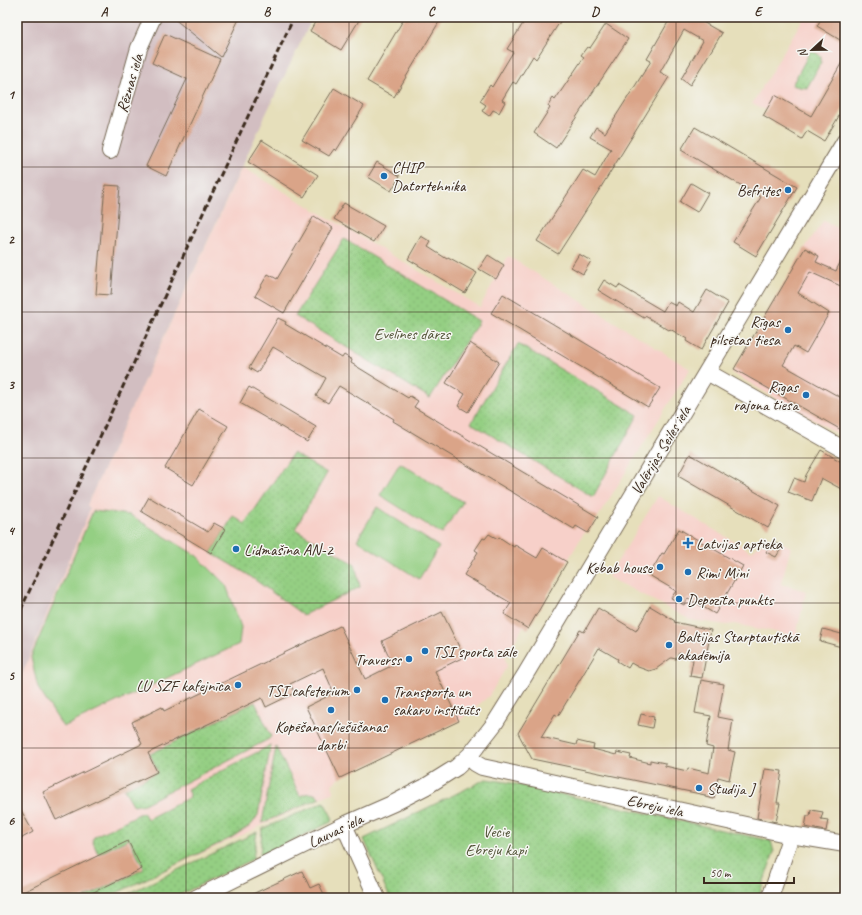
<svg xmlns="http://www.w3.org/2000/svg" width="862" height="915" font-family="Caveat,sans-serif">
	<defs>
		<pattern id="grass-dots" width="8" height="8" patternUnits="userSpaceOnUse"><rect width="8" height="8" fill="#94cf83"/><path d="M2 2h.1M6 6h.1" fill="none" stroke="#80b271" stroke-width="1.8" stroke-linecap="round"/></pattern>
	</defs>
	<rect width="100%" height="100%" fill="#f6f6f2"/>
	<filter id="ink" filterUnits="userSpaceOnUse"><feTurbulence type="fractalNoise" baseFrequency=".025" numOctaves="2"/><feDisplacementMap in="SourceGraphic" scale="8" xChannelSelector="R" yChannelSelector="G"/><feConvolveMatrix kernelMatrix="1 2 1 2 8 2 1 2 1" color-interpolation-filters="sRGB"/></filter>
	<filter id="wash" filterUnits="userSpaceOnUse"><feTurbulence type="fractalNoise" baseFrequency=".012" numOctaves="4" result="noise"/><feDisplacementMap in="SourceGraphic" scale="16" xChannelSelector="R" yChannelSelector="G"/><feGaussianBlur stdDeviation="0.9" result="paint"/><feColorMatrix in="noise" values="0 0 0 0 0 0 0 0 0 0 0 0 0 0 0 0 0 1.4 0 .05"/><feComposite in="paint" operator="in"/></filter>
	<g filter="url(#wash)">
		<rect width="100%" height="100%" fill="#e6dfbb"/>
		<path fill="#f7d0c9" d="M804,17H822L817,26L845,43V57L811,116L775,95L766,110L752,104Z
			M242,167L480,307L508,256L690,369L588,533L585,531L528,629L523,627L505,658L507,666L489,696L459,721L340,778L332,784L334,792L106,898H17V687L90,509L87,505Z
			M824,220L845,233V438L732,373L804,249Z
			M658,496L751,552L759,545L773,539L791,547L781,584L806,591L796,636L734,624L727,625L691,620L608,577Z"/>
		<path fill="#d2bec1" d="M17,17H313L264,118L87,505L90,509L17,687Z"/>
		<path fill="url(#grass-dots)" stroke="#687c50" d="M811,50L821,56V62L807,88L799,87L792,85Z
			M344,239L479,321L430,398L295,316Z
			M518,344L638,415L593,497L471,423Z
			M293,453L327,473L295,529L355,564L360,587L303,615L247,574L211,553L233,516L245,524Z
			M255,702L271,736L269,739L144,804L134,806L124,789L158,772L150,754Z
			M271,745L258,815L252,824L231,838L106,898H84L144,869L129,839L98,854L92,840L95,836L143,812L147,819L190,797L187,789Z
			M276,747L300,796C307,793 313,791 320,798L262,823Z
			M486,779L506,782L771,841L774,852L758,898H390L364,839Z
			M324,802L333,819L331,822L260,856L262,829Z
			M257,832L253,859L173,898H119Z"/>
		<path fill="#94cf83" stroke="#687c50" d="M400,463L463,502L442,534L380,495Z
			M377,507L439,547L419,579L357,540Z
			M93,511L130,515L197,556L226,585L241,627L239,644L63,727L38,688L31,657Z"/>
		<g id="blocks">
			<path fill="#daa488" d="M172,17H240L221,57Z
				M318,17H361L341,50L310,31Z
				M405,17H442L394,97L367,81Z
				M527,17H563L536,59L533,56L516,84L513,82L502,100L505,102L499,113L493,110L489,116L482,111L486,105L480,101L490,85L492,87L513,52L507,49Z
				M671,17H694L722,33L690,85L681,79L703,41L684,30L660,72L669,77L601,187L558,254L537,241L583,170L595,177L611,149L590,137L596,127L605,133L651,61L647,59Z
				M822,17H845V43L817,26Z
				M606,24L628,39L556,148L534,133L550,108L548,106L553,98L555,100L584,57L581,55L587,47L590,48Z
				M165,34L220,59L166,176L146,166L187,79L152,63Z
				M845,57V106L824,141L807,131L802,139L763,116L775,95L811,116Z
				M334,88L364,106L336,151L334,149L329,156L302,140Z
				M695,127L797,187L756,256L733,242L761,197L681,150Z
				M262,140L318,175L304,197L248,162Z
				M377,162L400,176L391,191L368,177Z
				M691,183L708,193L697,212L680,202Z
				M105,185L120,186L111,295L96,294Z
				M344,203L384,226L374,242L334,219Z
				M314,216L333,228L284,313L255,296L268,274L277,279Z
				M421,236L431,242L428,247L447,259L448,257L477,273L465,293L408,259Z
				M805,248L819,256L816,262L836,271L845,252V288L810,272L798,293L829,313L806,353L794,346L783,365L845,400V432L734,369Z
				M579,254L591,261L583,274L571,267Z
				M488,255L504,265L496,279L479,269Z
				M604,280L617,288L619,285L663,311L668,302L676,306L678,302L694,312L707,290L728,303L701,350L686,341L687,339L670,329L669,330L645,316L644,318L598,290Z
				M503,294L660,388L648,407L491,313Z
				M278,318L286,322L285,324L342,358L344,355L352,360L351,363L408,398L410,396L418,401L414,407L598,517L588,533L576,526L574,529L393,421L394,419L339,386L328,403L316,396L326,378L273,347L257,373L249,368Z
				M470,343L499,362L468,412L458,406L465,394L446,383Z
				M249,387L316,427L307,442L240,403Z
				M199,409L228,426L193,485L165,468Z
				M821,450L845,464V491L821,478L812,501L788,492L794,478L804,482L806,475Z
				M690,454L780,506L768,528L678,476Z
				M149,497L208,532L214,523L225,529L211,553L141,511Z
				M679,529L743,566L715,614L688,598L684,605L671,598L676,591L649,575L662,553L664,554Z
				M489,534L498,539L499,537L514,547L515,545L537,558L543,548L567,562L528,629L504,614L511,603L464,575L478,552L475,550L483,538L485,539Z
				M773,541L782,547L776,557L766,552Z
				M650,606L675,621L674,622L711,630L702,678L690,676L693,660L679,653L676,659L671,658L656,669L649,671L638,667L631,663L628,668L617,661L618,659L599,648L558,716L555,714L541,737L576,745L577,741L594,745L593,749L616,755L617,752L631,755L630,758L650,763V760L665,763V766L687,771L688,768L709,773L713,748L706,746L711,716L695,713L701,680L724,684L718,717L733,720L728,750L735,752L729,780L718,777L714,799L705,797V795L532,759L518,733L580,630L584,632L598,608L636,631Z
				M442,612L464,657L435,671L459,721L340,778L306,707L334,693L323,668L290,684L295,693L266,707L262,698L148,753L157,772L56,820L43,792L142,744L132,722L162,707L164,711L340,626L365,679L393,665L382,641Z
				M823,629L845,635V648L820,641Z
				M641,714L654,717L652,728L638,725Z
				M765,769L782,771L777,803H780L776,822L757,818Z
				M17,803L33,832L22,838L17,829Z
				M811,810L823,812L821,819L828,820L826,831L805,827L807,816H810Z
				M128,841L142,869L81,898H17V895Z
				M302,871L310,888L319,884L326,898H244Z"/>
		</g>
	</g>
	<g filter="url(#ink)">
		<use href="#blocks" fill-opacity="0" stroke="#776955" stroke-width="1"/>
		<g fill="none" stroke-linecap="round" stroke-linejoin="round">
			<g stroke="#776955" stroke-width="18">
				<path id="minor" d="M110,151L139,48L153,17
					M707,372L845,450
					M470,755L475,763L482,767L791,835L845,844
					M344,825L377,898
					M196,898L344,825L394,803L425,787L457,767L470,755L495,723L525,675L845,141
					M770,898L791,835"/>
			</g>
			<use href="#minor" stroke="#fff" stroke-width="16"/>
			<path stroke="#3b2a1e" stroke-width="3" stroke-dasharray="6 3" stroke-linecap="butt" d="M17,618L153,321L294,17"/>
		</g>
	</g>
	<path fill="none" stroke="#3b2a1e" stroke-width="1" stroke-opacity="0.55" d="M186,17V898M349,17V898M513,17V898M676,17V898M17,167H845M17,312H845M17,458H845M17,603H845M17,748H845"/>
	<g fill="#1f6fb2" stroke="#f6f6f2" stroke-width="1.5">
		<circle cx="384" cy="176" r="4"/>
		<circle cx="788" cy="190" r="4"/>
		<circle cx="788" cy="330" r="4"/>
		<circle cx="806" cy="395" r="4"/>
		<path d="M686 537h4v4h4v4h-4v4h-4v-4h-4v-4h4z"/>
		<circle cx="236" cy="549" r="4"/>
		<circle cx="660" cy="567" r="4"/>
		<circle cx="688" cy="572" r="4"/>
		<circle cx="679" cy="599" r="4"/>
		<circle cx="669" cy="645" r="4"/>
		<circle cx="425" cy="651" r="4"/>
		<circle cx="409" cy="659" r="4"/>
		<circle cx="238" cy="685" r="4"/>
		<circle cx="357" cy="690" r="4"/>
		<circle cx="385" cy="700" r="4"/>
		<circle cx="331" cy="710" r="4"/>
		<circle cx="699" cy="788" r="4"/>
	</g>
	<g text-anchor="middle" stroke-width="3" stroke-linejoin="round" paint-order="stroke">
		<g font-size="16" fill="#3b2a1e" stroke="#f6f6f2">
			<text transform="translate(129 83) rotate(-74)" y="6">Rēznas iela</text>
			<text transform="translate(660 450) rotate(-59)" y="6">Valērijas Seiles iela</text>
			<text transform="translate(655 805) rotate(12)" y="6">Ebreju iela</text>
			<text transform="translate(335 830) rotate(-26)" y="6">Lauvas iela</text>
		</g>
		<g font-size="16" fill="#3b2a1e" stroke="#f6f6f2" text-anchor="start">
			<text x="392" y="173">CHIP<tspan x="392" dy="18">Datortehnika</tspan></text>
			<text x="780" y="196" text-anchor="end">Befrites</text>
			<text x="780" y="327" text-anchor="end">Rīgas<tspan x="780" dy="18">pilsētas tiesa</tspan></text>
			<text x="798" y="392" text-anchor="end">Rīgas<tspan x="798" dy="18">rajona tiesa</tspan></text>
			<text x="696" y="549">Latvijas aptieka</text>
			<text x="244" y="555">Lidmašīna AN-2</text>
			<text x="652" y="573" text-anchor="end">Kebab house</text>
			<text x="696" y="578">Rimi Mini</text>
			<text x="687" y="605">Depozīta punkts</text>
			<text x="677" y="642">Baltijas Starptautiskā<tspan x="677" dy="18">akadēmija</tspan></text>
			<text x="433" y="657">TSI sporta zāle</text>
			<text x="401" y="665" text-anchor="end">Traverss</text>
			<text x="230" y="691" text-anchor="end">LU SZF kafejnīca</text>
			<text x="349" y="696" text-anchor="end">TSI cafeterium</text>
			<text x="393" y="697">Transporta un<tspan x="393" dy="18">sakaru institūts</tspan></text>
			<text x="331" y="732" text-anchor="middle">Kopēšanas/iešūšanas<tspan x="331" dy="18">darbi</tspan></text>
			<text x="707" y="794">Studija J</text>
		</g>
		<g font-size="16" fill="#515337" stroke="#f6f6f2">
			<text x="412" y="339">Evelīnes dārzs</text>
			<text x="496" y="837">Vecie<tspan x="496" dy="18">Ebreju kapi</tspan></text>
		</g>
	</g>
	<rect width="862" height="915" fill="none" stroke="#f6f6f2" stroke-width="44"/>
	<g transform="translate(812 50) rotate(248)" stroke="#f6f6f2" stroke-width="3" paint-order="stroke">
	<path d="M0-3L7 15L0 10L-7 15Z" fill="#3b2a1e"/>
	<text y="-6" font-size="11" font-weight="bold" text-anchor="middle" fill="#3b2a1e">N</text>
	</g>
	<path d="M704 877v6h90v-6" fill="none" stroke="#3b2a1e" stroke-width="2"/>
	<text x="710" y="877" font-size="12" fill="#3b2a1e" stroke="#f6f6f2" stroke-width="3" paint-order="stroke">50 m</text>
	<rect x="22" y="22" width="818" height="871" fill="none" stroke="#3b2a1e" stroke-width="1.5"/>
	<g font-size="13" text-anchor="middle" font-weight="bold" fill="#3b2a1e">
		<text x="104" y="16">A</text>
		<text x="267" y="16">B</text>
		<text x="431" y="16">C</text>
		<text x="595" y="16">D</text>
		<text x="758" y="16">E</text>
		<text x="11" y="99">1</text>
		<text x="11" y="244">2</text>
		<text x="11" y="389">3</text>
		<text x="11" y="535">4</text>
		<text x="11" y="680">5</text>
		<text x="11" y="825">6</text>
	</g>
</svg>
